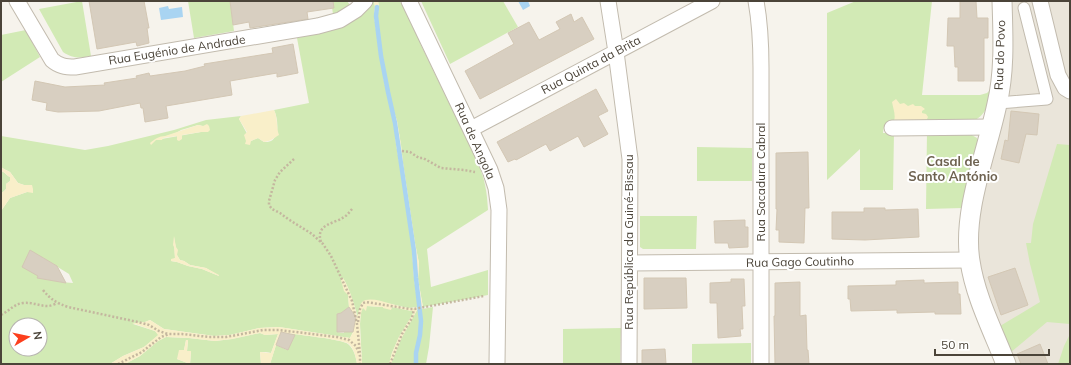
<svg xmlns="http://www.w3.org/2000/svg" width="1071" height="365" font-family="Mulish,sans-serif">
	<rect width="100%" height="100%" fill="#f6f3ec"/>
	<path fill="#eae5da" d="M1008,1H1070V364H1013L982,283L975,237Z"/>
	<path fill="#d2eab5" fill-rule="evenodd" d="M82,1L91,56C81,58 73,59 63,52L39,9Z
		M188,1H230L234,31L194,38Z
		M331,1H347L350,5L345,9L333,14Z
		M372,1H374L375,7L374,16L384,81L394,123L396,144L409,218L412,249L414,278L418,307L408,308L391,304L363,302L358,318C354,304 350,290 343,278L348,294L349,307L341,313L337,314V332L344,333V325L353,332L350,338L279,327L259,328L230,335L214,336L164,329L150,320L145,322L133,324L155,331L159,335L144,347L123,356L110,364H1V211L10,198L27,192L31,185H24L18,183L10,172L4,169L1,167V136L85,150L108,146L174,130L206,120L241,116L239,119L251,141L258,138L264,142C266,142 269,142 271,141C280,136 278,118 274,110L309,103L297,38L310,35ZM198,125L203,126L208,132H201L156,140L176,133L181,130ZM174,237L177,255L180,260L184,261L190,265L206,268L219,276L202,269L188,266L177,262L171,261L175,258ZM43,258L69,274L73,283L60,282L39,264ZM16,325H40V349H16Z
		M378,1H399L403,5L423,41L420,43L478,163C485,180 487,191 488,210L427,249L431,287L488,270V295L423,307L418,279L419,263L415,243L403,163L401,145L397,121L390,98L381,51L377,19L379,7Z
		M421,1H503L518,27L450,64Z
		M856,1H932L922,95H980L987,93L991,89C988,103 988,114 973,121H894C885,123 884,124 883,133H894L893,190H860V149L827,180V13Z
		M26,30L40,57L1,82V35Z
		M927,132L970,134L977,138L979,142L963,208L926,209Z
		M1057,144L1070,145V324L1047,322L1010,353L1000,326L1040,302L1030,264L1026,243H1031L1033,224Z
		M697,147L752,148V181H697Z
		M1,171C5,172 7,176 10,177V181L6,184V189L3,192H1Z
		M640,216H697L696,249H643L640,247Z
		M366,306L383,307L391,309L392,307L412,311L414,312L399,337L392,353L389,364H362L360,324L361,309Z
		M433,307L429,347L426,364H391L401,339L417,310Z
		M621,328L620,364H563V329Z
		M260,333L265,335L278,334L271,353L266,352H260L261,364H190L191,352L187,351L188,341L186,340L184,350L177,359L190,364H125L140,356L158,341L166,337L189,338L215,341L232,339Z
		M287,333C298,335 342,339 348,344C354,349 356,357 357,364H270L276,345L287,350L294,336Z
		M1070,334V364H1058L1064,346Z
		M751,343V364H692V344Z"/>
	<path fill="#f9efc9" d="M374,1H378L379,7L377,19L381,51L390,98L397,121L401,145L403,163L415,243L419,263L418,279L423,308H419L417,310L401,339L391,364H389L392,353L399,337L414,312L412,311L392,307L391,310L383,308V307L367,306L366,311L363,308C357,318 362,351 362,364H357C356,357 354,349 349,344C342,339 298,335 287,333L286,334L279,336L270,364H261L260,352L271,353L278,334L265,335L260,333L232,339L215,341L189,338L166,337L158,341L140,356L125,364H110L123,356L144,347L158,335L155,331L132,323L145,322L150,320L164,329L214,336L230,335L259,328L279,327L350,338L353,332L352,312L349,307L348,295L344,291L341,280L343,278C350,290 354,303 357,317C359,313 359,306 362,302C371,294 398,308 409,308C412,308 415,308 418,307L414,278L412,249L409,218L396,144L394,123L384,81L374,16L375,7Z
		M896,99L900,104L904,103L908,106L913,104L915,106H921L925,109L922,111V113L926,114L928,117L926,121H894C896,115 893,108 892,102Z
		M274,110C278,118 276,127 279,135C274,138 271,141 264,142L258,138L251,141L250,145L245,144L246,141L244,135L247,132L239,119L241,116Z
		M207,124L209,126L210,130L208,132H201L182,135V139L179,141L177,140V136L163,138L162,140H156L151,145L150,143C155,139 159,136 165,136L198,125L203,126Z
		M1,167L4,169L10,172L18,183L24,185H32L33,189V193L27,192L10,198L1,211V192H3L6,189V184L10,181V177C7,176 5,172 1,171Z
		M174,236L176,247L178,250L177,255L180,260L184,261L190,265L206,268L219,275V276L202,269L188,266L177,262L171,261V259L175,258L174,247L173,245Z
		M186,340H188L187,351H191L190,364L177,359L179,350H184Z"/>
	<path fill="#a9d4f2" d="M518,1H528L530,6L523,10Z
		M168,6L169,9L182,7L183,17L161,20L159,8Z"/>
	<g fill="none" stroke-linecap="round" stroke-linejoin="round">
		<path stroke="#a9d4f2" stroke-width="4.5" d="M377,7L376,16L381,56L388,92L395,123L414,251L416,278L421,321L420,335L416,353V364"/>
	</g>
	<path fill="#d8cfc1" stroke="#d3c7b4" d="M89,1H144L149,28H147L149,43L137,46L136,42L97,49Z
		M230,1H333L334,8L307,12L308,19L250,28L249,22L233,25Z
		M960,1H976L977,18H988V38H984V81H958V67H955L954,46H947L948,18H960Z
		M571,14L574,22L582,17L594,39L480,99L465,71L514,44L508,33L529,22L539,40L560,29L556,22Z
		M293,44L298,73L277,77V73L230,81L232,95L166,106L168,118L145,122L143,108H141L140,103L99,111L58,112L46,110L47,103L32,100L35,81L65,87L105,85L104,83L137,78L136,76L149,73L150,76L185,71L205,66L204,64L273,53L272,48Z
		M596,89L608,111L598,116L608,134L584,147L578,136L550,151L546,144L516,160L515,159L508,162L497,142Z
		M1011,111L1039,114L1037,135L1026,134L1019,163L1001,159L1005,140L1008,141Z
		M808,152L809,208H805L804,243L779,242V230H776L777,209H776V153Z
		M864,208H885V210L918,209L919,237L865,240L832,239V212H864Z
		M745,220V227H748V247L729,248L728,243H715L714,221Z
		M30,250L57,266L66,283L37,278L38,276L22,267Z
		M1015,268L1028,305L1001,315L988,277Z
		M644,278H686L687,308L644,309Z
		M731,279H744L745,306H742L743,329H740L741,336L718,338L717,303H710V283L731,282Z
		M924,280V283L958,282V294H960L961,314H935V312L897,313V310L851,311L850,299H848V286L896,285V281Z
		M800,282V316L806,315L807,350H808L809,364H775L774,316H775V283Z
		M349,307L356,317L353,332H337V314L341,313Z
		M281,332L295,335L288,350L276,345Z
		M1040,344L1048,364H1021L1017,354Z
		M665,349L666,364H642V350Z"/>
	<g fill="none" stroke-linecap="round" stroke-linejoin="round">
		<g stroke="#c2bbae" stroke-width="13">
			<path id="pedestrian" d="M998,103L1047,99L1024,8"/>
		</g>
		<g stroke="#c2bbae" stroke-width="17">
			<path id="minor" d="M17,1L52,60C59,66 65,67 75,67L318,26L340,20L356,10L365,1
				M409,1L480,149L490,170L496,188L499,210L497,364
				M608,1L616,52L630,159L629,364
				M756,1C760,23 761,45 761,68V364
				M1040,1L1058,75L1065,88L1070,91
				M892,128L992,127
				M471,129L712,1
				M630,263L970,260"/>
		</g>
		<g stroke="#c2bbae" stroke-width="21">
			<path id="tertiary" d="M1002,1C1003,35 1005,70 997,104C987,152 962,212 970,261C975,296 993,331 1006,364"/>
		</g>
		<path stroke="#c4b79f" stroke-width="2.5" stroke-dasharray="2 2" stroke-linecap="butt" d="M402,151L410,152L419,158H423L441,168L464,170L475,172
			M294,159L280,172L275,180L269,201V205L272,209L280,213L288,219L312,234L323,244L331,256L352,301L357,324L360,354
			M321,242C315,224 334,224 344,217C348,215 350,211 353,208
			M43,290C51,300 57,303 68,307L138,322L149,325L159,331L168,334
			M1,315C9,311 14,304 23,303C33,302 39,306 48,306C51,306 55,304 57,303
			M358,322L360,309L363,303L366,302L410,309H414L484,296
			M118,364L142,352L161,337L169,334H182L209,337H226L263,330H279L337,337L349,340L356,346L360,356V364
			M390,364L402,334L412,318L414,309"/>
		<use href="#pedestrian" stroke="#fff" stroke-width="11"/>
		<use href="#minor" stroke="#fff" stroke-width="15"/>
		<use href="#tertiary" stroke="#fff" stroke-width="19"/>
	</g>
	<g text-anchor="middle" stroke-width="4" stroke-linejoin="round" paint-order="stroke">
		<g font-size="12" fill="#4b4439" stroke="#fff">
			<text transform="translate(177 50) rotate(-9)" y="4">Rua Eugénio de Andrade</text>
			<text transform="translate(1000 55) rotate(-88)" y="4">Rua do Povo</text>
			<text transform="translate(591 65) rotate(-28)" y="4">Rua Quinta da Brita</text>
			<text transform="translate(475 141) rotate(66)" y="4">Rua de Angola</text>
			<text transform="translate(761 182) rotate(-90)" y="4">Rua Sacadura Cabral</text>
			<text transform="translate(629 242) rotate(-90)" y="4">Rua República da Guiné-Bissau</text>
			<text transform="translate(800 262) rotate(-1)" y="4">Rua Gago Coutinho</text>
		</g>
		<g font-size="13" font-weight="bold" fill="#6e6250" stroke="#fff">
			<text x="953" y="166">Casal de<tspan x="953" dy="15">Santo António</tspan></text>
		</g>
	</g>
	<rect width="1071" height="365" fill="none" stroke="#4b4439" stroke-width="4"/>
	<g transform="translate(28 337) rotate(81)"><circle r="19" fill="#ffffff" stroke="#b7b4b0"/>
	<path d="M0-3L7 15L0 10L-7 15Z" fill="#fc3f1d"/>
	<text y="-6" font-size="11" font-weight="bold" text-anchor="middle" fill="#4b4439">N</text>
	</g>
	<path d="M935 349v6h114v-6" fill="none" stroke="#4b4439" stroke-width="2"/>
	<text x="941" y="349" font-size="12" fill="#4b4439" stroke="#ffffff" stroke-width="3" paint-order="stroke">50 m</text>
</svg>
